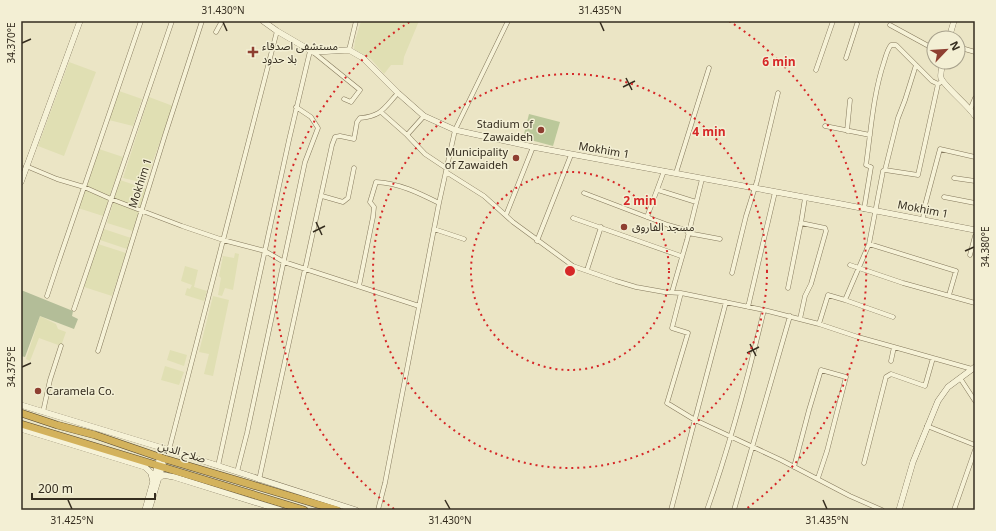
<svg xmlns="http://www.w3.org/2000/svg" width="996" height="531" font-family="Georgia,'Noto Sans Arabic',serif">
	<rect width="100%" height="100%" fill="#ebe5c5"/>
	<path fill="#e0dfb3" d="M361,21H419L404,57L403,65H391L384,74L371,59L354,49L355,41Z
		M69,62L96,72L64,156L38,146Z
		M119,91L142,99L133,126L109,120Z
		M149,97L173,106L145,183L123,178Z
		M99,149L123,157L103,216L78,208Z
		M120,180L147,189L133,231L107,223Z
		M104,229L131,238L127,249L100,240Z
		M98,244L126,253L112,296L84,287Z
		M235,253L239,254L233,290L225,288L222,296L218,295L221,278L219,276L223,256L234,258Z
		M185,266L198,270L194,287L207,291L204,301L185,295L187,288L190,289L192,285L181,281Z
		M213,296L229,300L213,376L204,374L209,354L199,352Z
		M40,316L56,324L58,329L66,332L61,346L39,338L30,361L26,359Z
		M170,350L187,355L184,366L167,360Z
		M165,366L184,372L179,385L161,380Z"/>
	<path fill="#bbc89a" d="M529,114L560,122L553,146L523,138Z"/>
	<path fill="#b3bd98" d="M21,290L73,311L72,316L78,319L74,329L40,316L25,357L21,356Z"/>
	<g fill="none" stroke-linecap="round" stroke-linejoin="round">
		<g stroke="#84785c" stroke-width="5">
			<path id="street" d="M890,25L934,49
				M216,32L222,21
				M958,47L975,52
				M349,50L356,21
				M313,52L360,90L351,102L344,99
				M846,58L857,24
				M816,70L833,21
				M970,110L975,98
				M381,112L407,135L424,116
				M825,126L870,135
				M847,131L850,100
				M407,135L425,154L446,168
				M26,166L57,179L84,187L111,199L182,226L223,240L265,251L284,262L419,306
				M885,170L918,175L938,84
				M446,172L484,196L513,222L573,266L616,281L636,287L664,292L681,293L764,310L819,324L828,295L845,300L869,244L883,171L885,170L898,118L905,100L916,65
				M676,173L709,68
				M954,178L975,181
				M658,190L696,202
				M584,193L668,225L689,231
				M322,196L343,202L348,198L354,168
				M944,197L975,203
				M864,209L871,167L866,165C871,130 873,95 884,62C886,56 887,50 891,45H896L932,81L938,84L943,81
				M506,215L533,147
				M647,217L664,171
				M573,218L681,256
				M923,220L924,209L940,149L975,157
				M434,229L464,239
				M688,233L720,239
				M537,241L571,155
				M869,244L956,271L949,295
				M970,255L975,236
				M850,265L903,283L975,303
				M587,270L601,227
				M732,273L746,216L757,181L778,93
				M359,286L373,217L374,207L370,202L376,182C399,183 419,193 439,203
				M788,288L801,223L805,198
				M672,292L687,240L702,179
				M681,293L672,328L688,333L667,403L695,420L781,460L850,496L882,510
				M47,296L57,266L141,21
				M845,300L893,317
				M748,307L775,192
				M74,309L172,21
				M800,319L805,296L811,284L826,231L825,228L801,223
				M819,324L858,337L894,347
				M98,351L165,135L202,21
				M891,361L894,347L972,369
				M960,378L975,401
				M43,412L50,380L61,346
				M927,426L975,445
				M169,450L277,31
				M864,463L886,377L891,374L925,386L933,358
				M218,466L289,140L310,51
				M794,467L809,410L821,370L846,377L827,451L818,478
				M237,472L247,433L305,162L318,128L311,117L296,107
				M259,480L332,145L335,137L340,136L354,139L357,122L360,118C382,116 384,108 398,93
				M378,510L385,483L439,203L455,130L508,21
				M671,510L726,302
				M707,510C730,445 748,377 764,310
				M734,510L790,316
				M954,510L975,450"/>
		</g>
		<g stroke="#665940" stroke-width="6">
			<path id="secondary" d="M263,21L277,31L313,52L349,50L363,58L398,93L424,116L455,130L533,147L841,204L975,230
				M949,38L954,21
				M943,62C942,67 940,73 941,78C944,86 968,105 975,116
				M21,182L80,21
				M21,405L169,450L356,510
				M21,429L145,467L151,473L153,482
				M158,479L163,475L174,477L280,510
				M145,510L160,457
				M149,510L163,464
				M899,510L913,462L938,401L948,387L975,367"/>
		</g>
		<g stroke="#524530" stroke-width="8">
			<path id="highway" d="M21,413L57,425L95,435L165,459L337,510
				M21,424L304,510"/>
		</g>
		<use href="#street" stroke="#f6f2d7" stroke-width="4"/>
		<use href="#secondary" stroke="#f6f2d7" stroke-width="5.5"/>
		<use href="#highway" stroke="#d3b25c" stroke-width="7"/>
	</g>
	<path fill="none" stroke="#352d1f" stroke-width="1.5" d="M223,22L227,31M600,22L604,31M22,43L31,39M626,78L632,90M623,87L635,81M316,222L322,235M313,232L325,226M965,251L974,247M750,344L756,356M747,353L759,347M22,367L31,363M68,500L72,509M445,500L450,509M823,500L827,509"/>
	<g fill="none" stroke="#d62828" stroke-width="2" stroke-dasharray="2 4">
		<circle cx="570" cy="271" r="99"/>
		<circle cx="570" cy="271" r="197"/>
		<path d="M394 509A296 296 0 0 1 411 21M729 21A296 296 0 0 1 746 509"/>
	</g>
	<g fill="#8e3f31" stroke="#f3efd4" stroke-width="1.5">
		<path d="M251 46h4v4h4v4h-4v4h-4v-4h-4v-4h4z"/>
		<circle cx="541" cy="130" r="4"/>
		<circle cx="516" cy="158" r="4"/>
		<circle cx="624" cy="227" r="4"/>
		<circle cx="38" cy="391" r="4"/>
	</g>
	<g text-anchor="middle" stroke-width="3" stroke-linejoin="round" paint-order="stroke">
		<g font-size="11" fill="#352d1f" stroke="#f3efd4" text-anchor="start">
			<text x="262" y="50">مستشفى اصدقاء<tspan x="262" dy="13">بلا حدود</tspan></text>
			<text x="533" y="128" text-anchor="end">Stadium of<tspan x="533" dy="13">Zawaideh</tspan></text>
			<text x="508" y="156" text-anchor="end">Municipality<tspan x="508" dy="13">of Zawaideh</tspan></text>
			<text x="632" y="231">مسجد الفاروق</text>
			<text x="46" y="395">Caramela Co.</text>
		</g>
		<g font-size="11" fill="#352d1f" stroke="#f3efd4">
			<text transform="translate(604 150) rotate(10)" y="4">Mokhim 1</text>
			<text transform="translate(140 183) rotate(-72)" y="4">Mokhim 1</text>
			<text transform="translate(923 209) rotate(11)" y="4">Mokhim 1</text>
			<text transform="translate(182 452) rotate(17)" y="4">صلاح الدين</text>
		</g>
	</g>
	<circle cx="570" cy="271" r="6" fill="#d62828" stroke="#f3efd4" stroke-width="2"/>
	<g font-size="12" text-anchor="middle" font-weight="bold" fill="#d62828" stroke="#f3efd4" stroke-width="3" stroke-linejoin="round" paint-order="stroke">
		<text x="779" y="66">6 min</text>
		<text x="709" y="136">4 min</text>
		<text x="640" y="205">2 min</text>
	</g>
	<rect width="996" height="531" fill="none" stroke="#f3efd4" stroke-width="44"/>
	<g transform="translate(946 50) rotate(65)"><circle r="19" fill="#f3efd4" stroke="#a7a18c"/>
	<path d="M0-3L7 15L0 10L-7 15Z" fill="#8e3f31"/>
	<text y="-6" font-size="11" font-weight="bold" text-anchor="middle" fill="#352d1f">N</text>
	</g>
	<path d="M32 493v6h123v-6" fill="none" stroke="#352d1f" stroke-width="2"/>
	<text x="38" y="493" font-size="12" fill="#352d1f" stroke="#f3efd4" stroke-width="3" paint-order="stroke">200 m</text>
	<rect x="22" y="22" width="952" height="487" fill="none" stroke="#352d1f" stroke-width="1.5"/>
	<g font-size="10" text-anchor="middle" fill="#352d1f">
		<text x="223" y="14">31.430°N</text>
		<text x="600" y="14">31.435°N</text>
		<text transform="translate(11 43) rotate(-90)" y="4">34.370°E</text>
		<text transform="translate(985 247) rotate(-90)" y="4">34.380°E</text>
		<text transform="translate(11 367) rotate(-90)" y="4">34.375°E</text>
		<text x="72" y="524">31.425°N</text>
		<text x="450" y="524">31.430°N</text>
		<text x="827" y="524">31.435°N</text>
	</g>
</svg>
